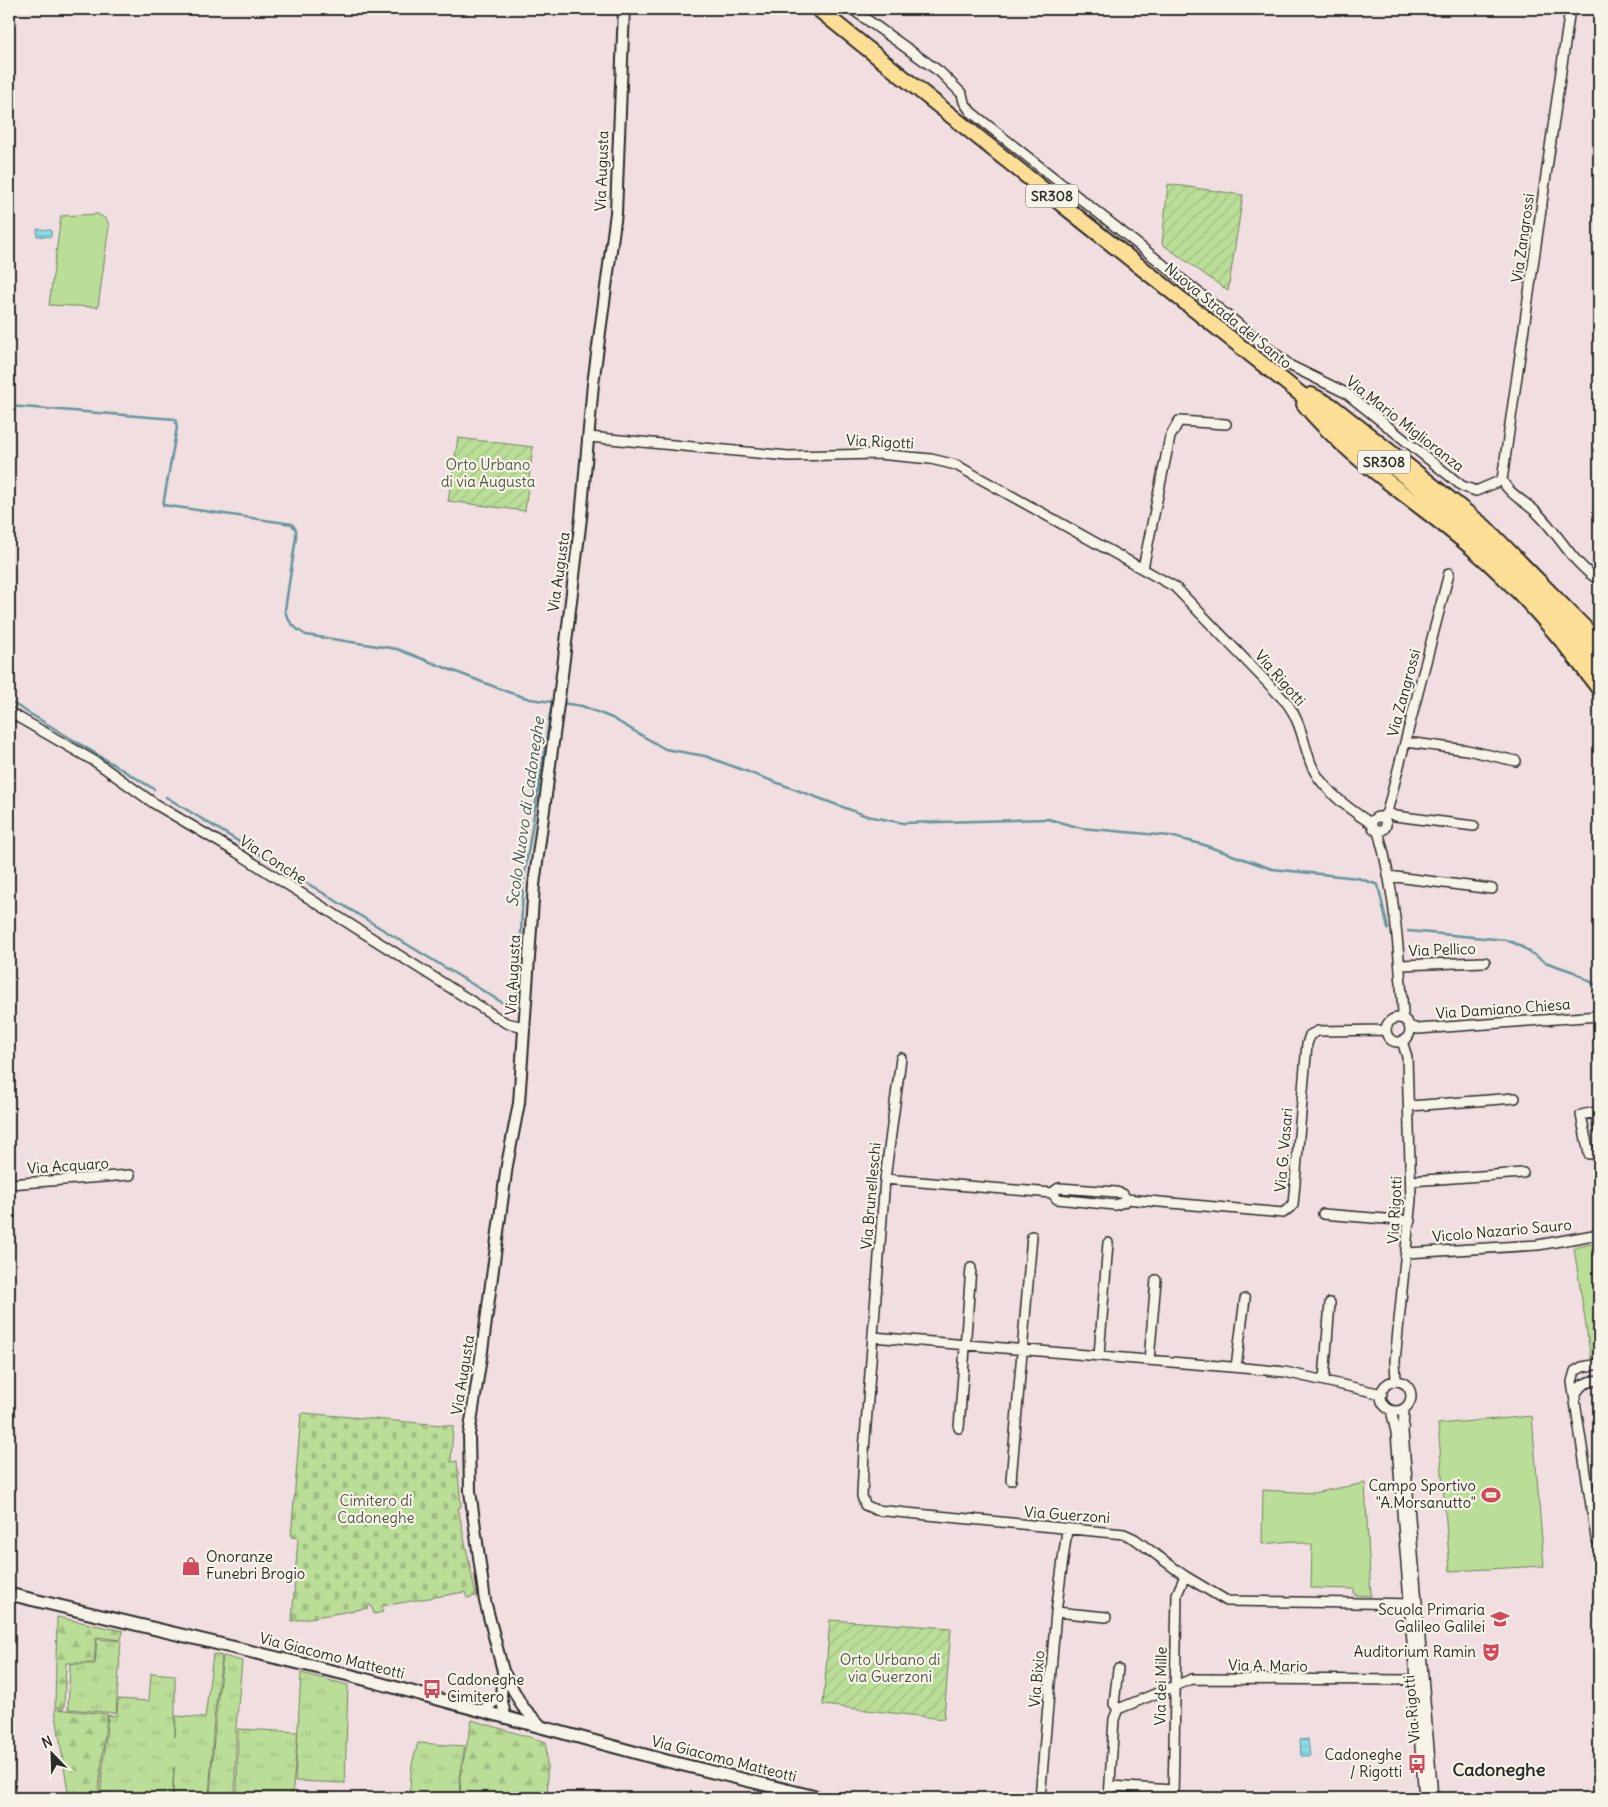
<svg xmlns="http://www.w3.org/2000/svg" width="1608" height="1807" font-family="Delius,sans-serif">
	<defs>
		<pattern id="grass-tufts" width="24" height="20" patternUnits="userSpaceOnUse" patternTransform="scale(1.25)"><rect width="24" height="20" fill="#badd97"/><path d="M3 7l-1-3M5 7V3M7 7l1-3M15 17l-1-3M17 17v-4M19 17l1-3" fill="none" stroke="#a0be82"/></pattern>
		<pattern id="forest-firs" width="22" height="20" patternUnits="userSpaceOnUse" patternTransform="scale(1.25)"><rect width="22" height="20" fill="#badd97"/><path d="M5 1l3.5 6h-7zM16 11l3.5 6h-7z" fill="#a0be82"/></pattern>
		<pattern id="cemetery-stones" width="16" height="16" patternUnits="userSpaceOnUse" patternTransform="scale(1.25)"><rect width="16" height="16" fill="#badd97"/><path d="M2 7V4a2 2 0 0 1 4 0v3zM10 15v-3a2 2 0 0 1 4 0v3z" fill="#a0be82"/></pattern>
		<pattern id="garden-furrows" width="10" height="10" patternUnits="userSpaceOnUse" patternTransform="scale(1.25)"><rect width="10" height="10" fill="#badd97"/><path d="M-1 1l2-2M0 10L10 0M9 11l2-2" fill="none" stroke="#a0be82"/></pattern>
		<pattern id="water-rules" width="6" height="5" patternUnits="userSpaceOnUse" patternTransform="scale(1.25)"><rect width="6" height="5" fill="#8bdbe7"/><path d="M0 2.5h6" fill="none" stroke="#78bcc6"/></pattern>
	</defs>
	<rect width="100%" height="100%" fill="#f0dee0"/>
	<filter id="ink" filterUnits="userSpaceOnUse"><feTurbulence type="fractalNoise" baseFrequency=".02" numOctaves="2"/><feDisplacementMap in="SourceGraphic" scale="10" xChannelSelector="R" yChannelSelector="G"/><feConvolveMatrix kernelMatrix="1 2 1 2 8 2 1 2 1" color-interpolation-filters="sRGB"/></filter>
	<g filter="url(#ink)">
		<path fill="url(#grass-tufts)" stroke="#728461" d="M97,1639L121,1641L116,1713L68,1709L70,1664H95Z
			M213,1654L222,1656L214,1719L209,1798H173L174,1767L172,1798H100L108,1715L117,1716L118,1699L149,1701L151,1673L175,1675V1737L176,1716L205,1718Z
			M223,1656L242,1661L236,1728L235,1798H210L215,1723Z
			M301,1673L348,1685L345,1783L295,1781Z
			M238,1729L298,1732L292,1798H237Z
			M418,1743L465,1746L459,1777L460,1798H409L412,1764Z"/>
		<path fill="url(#forest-firs)" stroke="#728461" d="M57,1617L123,1631L121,1640L96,1637L94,1663H66L64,1708L55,1707Z
			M55,1709L107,1714L98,1798H69Z
			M472,1720L546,1742L548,1798H461L460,1777Z"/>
		<path fill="url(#cemetery-stones)" stroke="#728461" d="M304,1413L453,1426L451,1462L457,1461L461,1507L458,1508L476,1596L467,1598L465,1592L382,1606L383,1612L374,1614L371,1605H368V1608L292,1621L298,1538L291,1537L301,1415Z"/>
		<path fill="#badd97" stroke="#728461" d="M98,214L107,220L109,226L98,307L49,305L61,216Z
			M1599,1242V1358L1591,1359L1574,1248Z
			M1532,1416L1544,1566L1450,1571L1438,1424Z
			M1365,1483L1371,1596L1354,1595V1589L1311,1588L1312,1545L1294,1541L1262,1544L1263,1490L1313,1493Z"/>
		<path fill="url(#garden-furrows)" stroke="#728461" d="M1168,184L1243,195L1228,291L1162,244Z
			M458,438L533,447L525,511L448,501Z
			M830,1620L951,1628L944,1719L823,1705Z"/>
		<path fill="url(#water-rules)" stroke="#65959c" d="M37,229L51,230V237L37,236Z
			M1308,1739L1310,1756H1301L1300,1740Z"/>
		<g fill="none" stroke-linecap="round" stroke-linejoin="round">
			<path stroke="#65959c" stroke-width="2.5" d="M9,406L175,419L177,427L163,505L292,524L296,530V537L285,610C287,621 296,630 306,635L397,649L508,692L530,699L552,702
				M9,701L154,789
				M561,703L582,706L612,718L665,749L705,756L867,816L903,823L1048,819L1081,828L1170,836L1201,844L1272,869L1358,878L1378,885L1388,929
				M166,797L503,1003L515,997L519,987L523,884L552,702H556
				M1408,931L1506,940L1519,945L1545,962L1574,972L1599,987"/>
			<g stroke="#2b2b2b" stroke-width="12">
				<path id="minor" d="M852,9L940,72L962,94L964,102L971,112L1291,366L1346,393L1462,486L1476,491L1502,480
					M1570,9L1502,480C1509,494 1524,501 1536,512C1559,533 1572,564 1599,580
					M589,437L788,456L878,454L931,459L956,465L1175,587L1287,703C1301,722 1303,742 1311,764C1321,789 1350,810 1372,824
					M1143,568L1170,437L1179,421L1226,424
					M9,712L96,762L155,804L236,852L506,1023L525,1027
					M1406,742L1467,750L1516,761
					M1387,812L1395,816L1474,826
					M1372 824a7 7 0 1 1 14 0a7 7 0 1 1-14 0Z
					M1382,818L1387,812L1449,573
					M1378,831C1395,890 1399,952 1403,1013L1401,1018
					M1388,876L1492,889
					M1400,965L1485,962
					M1386 1030a12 12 0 1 1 24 0a12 12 0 1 1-24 0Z
					M1409,1026L1418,1029L1599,1016
					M901,1058L885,1179L864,1451L862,1496L865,1505L876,1510L1124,1534L1135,1539L1185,1576L1227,1601L1417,1604
					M1410,1106L1515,1098
					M1599,1130L1595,1112L1581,1115L1589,1154L1599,1151
					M885,1179L1052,1193L1059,1188L1116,1192L1123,1194L1126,1199L1283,1213L1293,1205L1307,1044L1310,1035L1318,1031L1386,1030
					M1411,1181L1523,1173
					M9,1184L130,1175
					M1052,1193L1057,1199L1115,1205L1124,1202L1126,1199
					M1323,1214L1410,1221
					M1407,1253L1538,1245L1599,1234
					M873,1337L1255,1369L1285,1372L1382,1394
					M1099,1355L1108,1243
					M1149,1360L1156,1280
					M1599,1364L1582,1367L1575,1371L1572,1382L1596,1538L1599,1544
					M1236,1367L1245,1299
					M1324,1380L1330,1303
					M1396,1381L1395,1361L1411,1199L1407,1057L1402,1041
					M1381 1396a15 15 0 1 1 30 0a15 15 0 1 1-30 0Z
					M1575,1399C1578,1384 1586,1382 1599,1380
					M1404,1409L1403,1432L1433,1798
					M1391,1410L1396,1432L1424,1798
					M959,1428L971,1268
					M1011,1480L1032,1236
					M1056,1612L1067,1530
					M1118,1669L1114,1704L1118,1709
					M1118,1709L1192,1679L1419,1680
					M1110,1786L1173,1790
					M1040,1798L1056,1612L1106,1617
					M1109,1798L1114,1719L1118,1709
					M1173,1798L1177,1594L1185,1576"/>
			</g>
			<g stroke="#2b2b2b" stroke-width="14">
				<path id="tertiary" d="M503,1672L501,1696L505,1716
					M483,1710L501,1696
					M542,1727L522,1706L503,1671L485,1601L470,1491L469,1435L482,1351L507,1165L519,1103L534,885L563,667L581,518L593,384L616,213L624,9"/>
			</g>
			<g stroke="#2b2b2b" stroke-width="15">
				<path id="secondary" d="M9,1594L349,1675L667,1761L820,1798"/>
			</g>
			<g stroke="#2b2b2b" stroke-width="18">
				<path id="trunk" d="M818,9C973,133 1128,258 1284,381C1394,469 1514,553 1599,667
					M1311,395L1332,406L1485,527L1585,628L1599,647
					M1304,404C1351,461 1416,500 1472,548C1520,589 1562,638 1599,689"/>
			</g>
			<use href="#minor" stroke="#f7f3e8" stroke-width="9"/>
			<use href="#tertiary" stroke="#f7f3e8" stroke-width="10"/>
			<use href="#secondary" stroke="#f7f3e8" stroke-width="11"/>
			<use href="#trunk" stroke="#fcde96" stroke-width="14"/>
		</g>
	</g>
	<defs>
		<g id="stadium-bare" transform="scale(1.5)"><path d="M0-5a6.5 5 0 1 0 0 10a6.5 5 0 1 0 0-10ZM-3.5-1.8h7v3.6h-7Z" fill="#d1495b" stroke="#f7f3e8" stroke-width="2.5" paint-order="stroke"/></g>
		<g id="shop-bare" transform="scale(1.5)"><path d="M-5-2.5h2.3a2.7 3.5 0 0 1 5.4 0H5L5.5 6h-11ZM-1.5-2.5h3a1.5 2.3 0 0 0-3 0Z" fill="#d1495b" stroke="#f7f3e8" stroke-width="2.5" paint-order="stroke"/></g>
		<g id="school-bare" transform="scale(1.5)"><path d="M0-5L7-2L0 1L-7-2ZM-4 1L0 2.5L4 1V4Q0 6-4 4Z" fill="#d1495b" stroke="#f7f3e8" stroke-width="2.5" paint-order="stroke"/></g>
		<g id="theatre-bare" transform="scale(1.5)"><path d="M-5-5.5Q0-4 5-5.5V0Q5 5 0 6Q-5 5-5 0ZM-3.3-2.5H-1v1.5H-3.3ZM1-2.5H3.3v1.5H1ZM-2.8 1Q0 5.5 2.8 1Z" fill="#d1495b" stroke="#f7f3e8" stroke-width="2.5" paint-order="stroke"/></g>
		<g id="bus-bare" transform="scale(1.5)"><path d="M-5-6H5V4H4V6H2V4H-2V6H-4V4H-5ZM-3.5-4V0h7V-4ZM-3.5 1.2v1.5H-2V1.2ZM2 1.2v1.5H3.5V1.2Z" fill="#d1495b" stroke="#f7f3e8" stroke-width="2.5" paint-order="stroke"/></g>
	</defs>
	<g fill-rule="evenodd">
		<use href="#stadium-bare" x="1491" y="1495"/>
		<use href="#shop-bare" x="191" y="1566"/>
		<use href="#school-bare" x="1500" y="1619"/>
		<use href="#theatre-bare" x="1491" y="1652"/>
		<use href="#bus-bare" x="432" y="1689"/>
		<use href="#bus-bare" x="1417" y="1764"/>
	</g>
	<g text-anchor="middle" stroke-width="4.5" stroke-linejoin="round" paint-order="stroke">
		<g fill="#f7f3e8" stroke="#686764" stroke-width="1">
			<rect x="1026" y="184.5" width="52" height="23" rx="4"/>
			<rect x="1358" y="450.5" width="52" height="23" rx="4"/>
		</g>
		<g font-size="14" font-weight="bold" fill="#2b2b2b">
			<text x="1052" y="201">SR308</text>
			<text x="1384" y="467">SR308</text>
		</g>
		<g font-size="15" fill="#2b2b2b" stroke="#f7f3e8">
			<text transform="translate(602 171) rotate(-88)" y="5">Via Augusta</text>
			<text transform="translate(1523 238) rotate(-82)" y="5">Via Zangrossi</text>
			<text transform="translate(1228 316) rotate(39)" y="5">Nuova Strada del Santo</text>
			<text transform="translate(1405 424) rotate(38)" y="5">Via Mario Miglioranza</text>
			<text transform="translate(880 442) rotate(3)" y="5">Via Rigotti</text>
			<text transform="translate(559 572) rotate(-82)" y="5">Via Augusta</text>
			<text transform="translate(1280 678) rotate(49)" y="5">Via Rigotti</text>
			<text transform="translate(1404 693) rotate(-75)" y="5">Via Zangrossi</text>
			<text transform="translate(273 860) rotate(33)" y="5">Via Conche</text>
			<text transform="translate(1442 950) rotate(-2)" y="5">Via Pellico</text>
			<text transform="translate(513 975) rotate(-87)" y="5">Via Augusta</text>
			<text transform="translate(1503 1009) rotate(-4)" y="5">Via Damiano Chiesa</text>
			<text transform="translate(1284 1150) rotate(-85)" y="5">Via G. Vasari</text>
			<text transform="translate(68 1166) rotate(-4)" y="5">Via Acquaro</text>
			<text transform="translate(871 1196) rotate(-85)" y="5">Via Brunelleschi</text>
			<text transform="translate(1395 1210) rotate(-87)" y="5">Via Rigotti</text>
			<text transform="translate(1502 1231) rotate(-5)" y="5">Vicolo Nazario Sauro</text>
			<text transform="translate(463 1375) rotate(-81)" y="5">Via Augusta</text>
			<text transform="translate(1067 1515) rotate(4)" y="5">Via Guerzoni</text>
			<text transform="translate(332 1656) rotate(14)" y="5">Via Giacomo Matteotti</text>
			<text transform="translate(1268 1666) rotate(1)" y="5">Via A. Mario</text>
			<text transform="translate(1037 1679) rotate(-85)" y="5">Via Bixio</text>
			<text transform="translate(1161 1686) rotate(-89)" y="5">Via dei Mille</text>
			<text transform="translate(1412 1709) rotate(-95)" y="5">Via Rigotti</text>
			<text transform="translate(724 1759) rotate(14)" y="5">Via Giacomo Matteotti</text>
		</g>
		<g font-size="15" fill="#4f5846" stroke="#f7f3e8">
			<text x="488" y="470">Orto Urbano<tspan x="488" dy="17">di via Augusta</tspan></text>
			<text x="376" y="1506">Cimitero di<tspan x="376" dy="17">Cadoneghe</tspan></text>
			<text x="890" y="1665">Orto Urbano di<tspan x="890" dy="17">via Guerzoni</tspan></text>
		</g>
		<g font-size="15" fill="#2b2b2b" stroke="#f7f3e8" text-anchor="end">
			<text x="1476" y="1491">Campo Sportivo<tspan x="1476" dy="17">"A.Morsanutto"</tspan></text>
			<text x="206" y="1562" text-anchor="start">Onoranze<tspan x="206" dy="17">Funebri Brogio</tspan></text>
			<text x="1485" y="1615">Scuola Primaria<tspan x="1485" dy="17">Galileo Galilei</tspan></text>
			<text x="1476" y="1657">Auditorium Ramin</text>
			<text x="447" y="1685" text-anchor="start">Cadoneghe<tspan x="447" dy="17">Cimitero</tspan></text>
			<text x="1402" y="1760">Cadoneghe<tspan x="1402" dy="17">/ Rigotti</tspan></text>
		</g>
		<g font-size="16" font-style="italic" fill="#43575a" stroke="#f7f3e8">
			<text transform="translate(525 812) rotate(-82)" y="6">Scolo Nuovo di Cadoneghe</text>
		</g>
		<g font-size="18" font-weight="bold" fill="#2b2b2b" stroke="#f7f3e8">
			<text x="1499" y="1776">Cadoneghe</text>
		</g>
	</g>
	<rect width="1608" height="1807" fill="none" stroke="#f7f3e8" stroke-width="30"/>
	<rect x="15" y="15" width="1578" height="1777" fill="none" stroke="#2b2b2b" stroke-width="2" filter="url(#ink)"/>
	<g transform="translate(52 1754) rotate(337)" stroke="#f7f3e8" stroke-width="4" paint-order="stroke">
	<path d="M0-4L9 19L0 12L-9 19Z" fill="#2b2b2b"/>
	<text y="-8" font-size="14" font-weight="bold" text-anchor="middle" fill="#2b2b2b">N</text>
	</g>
</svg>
